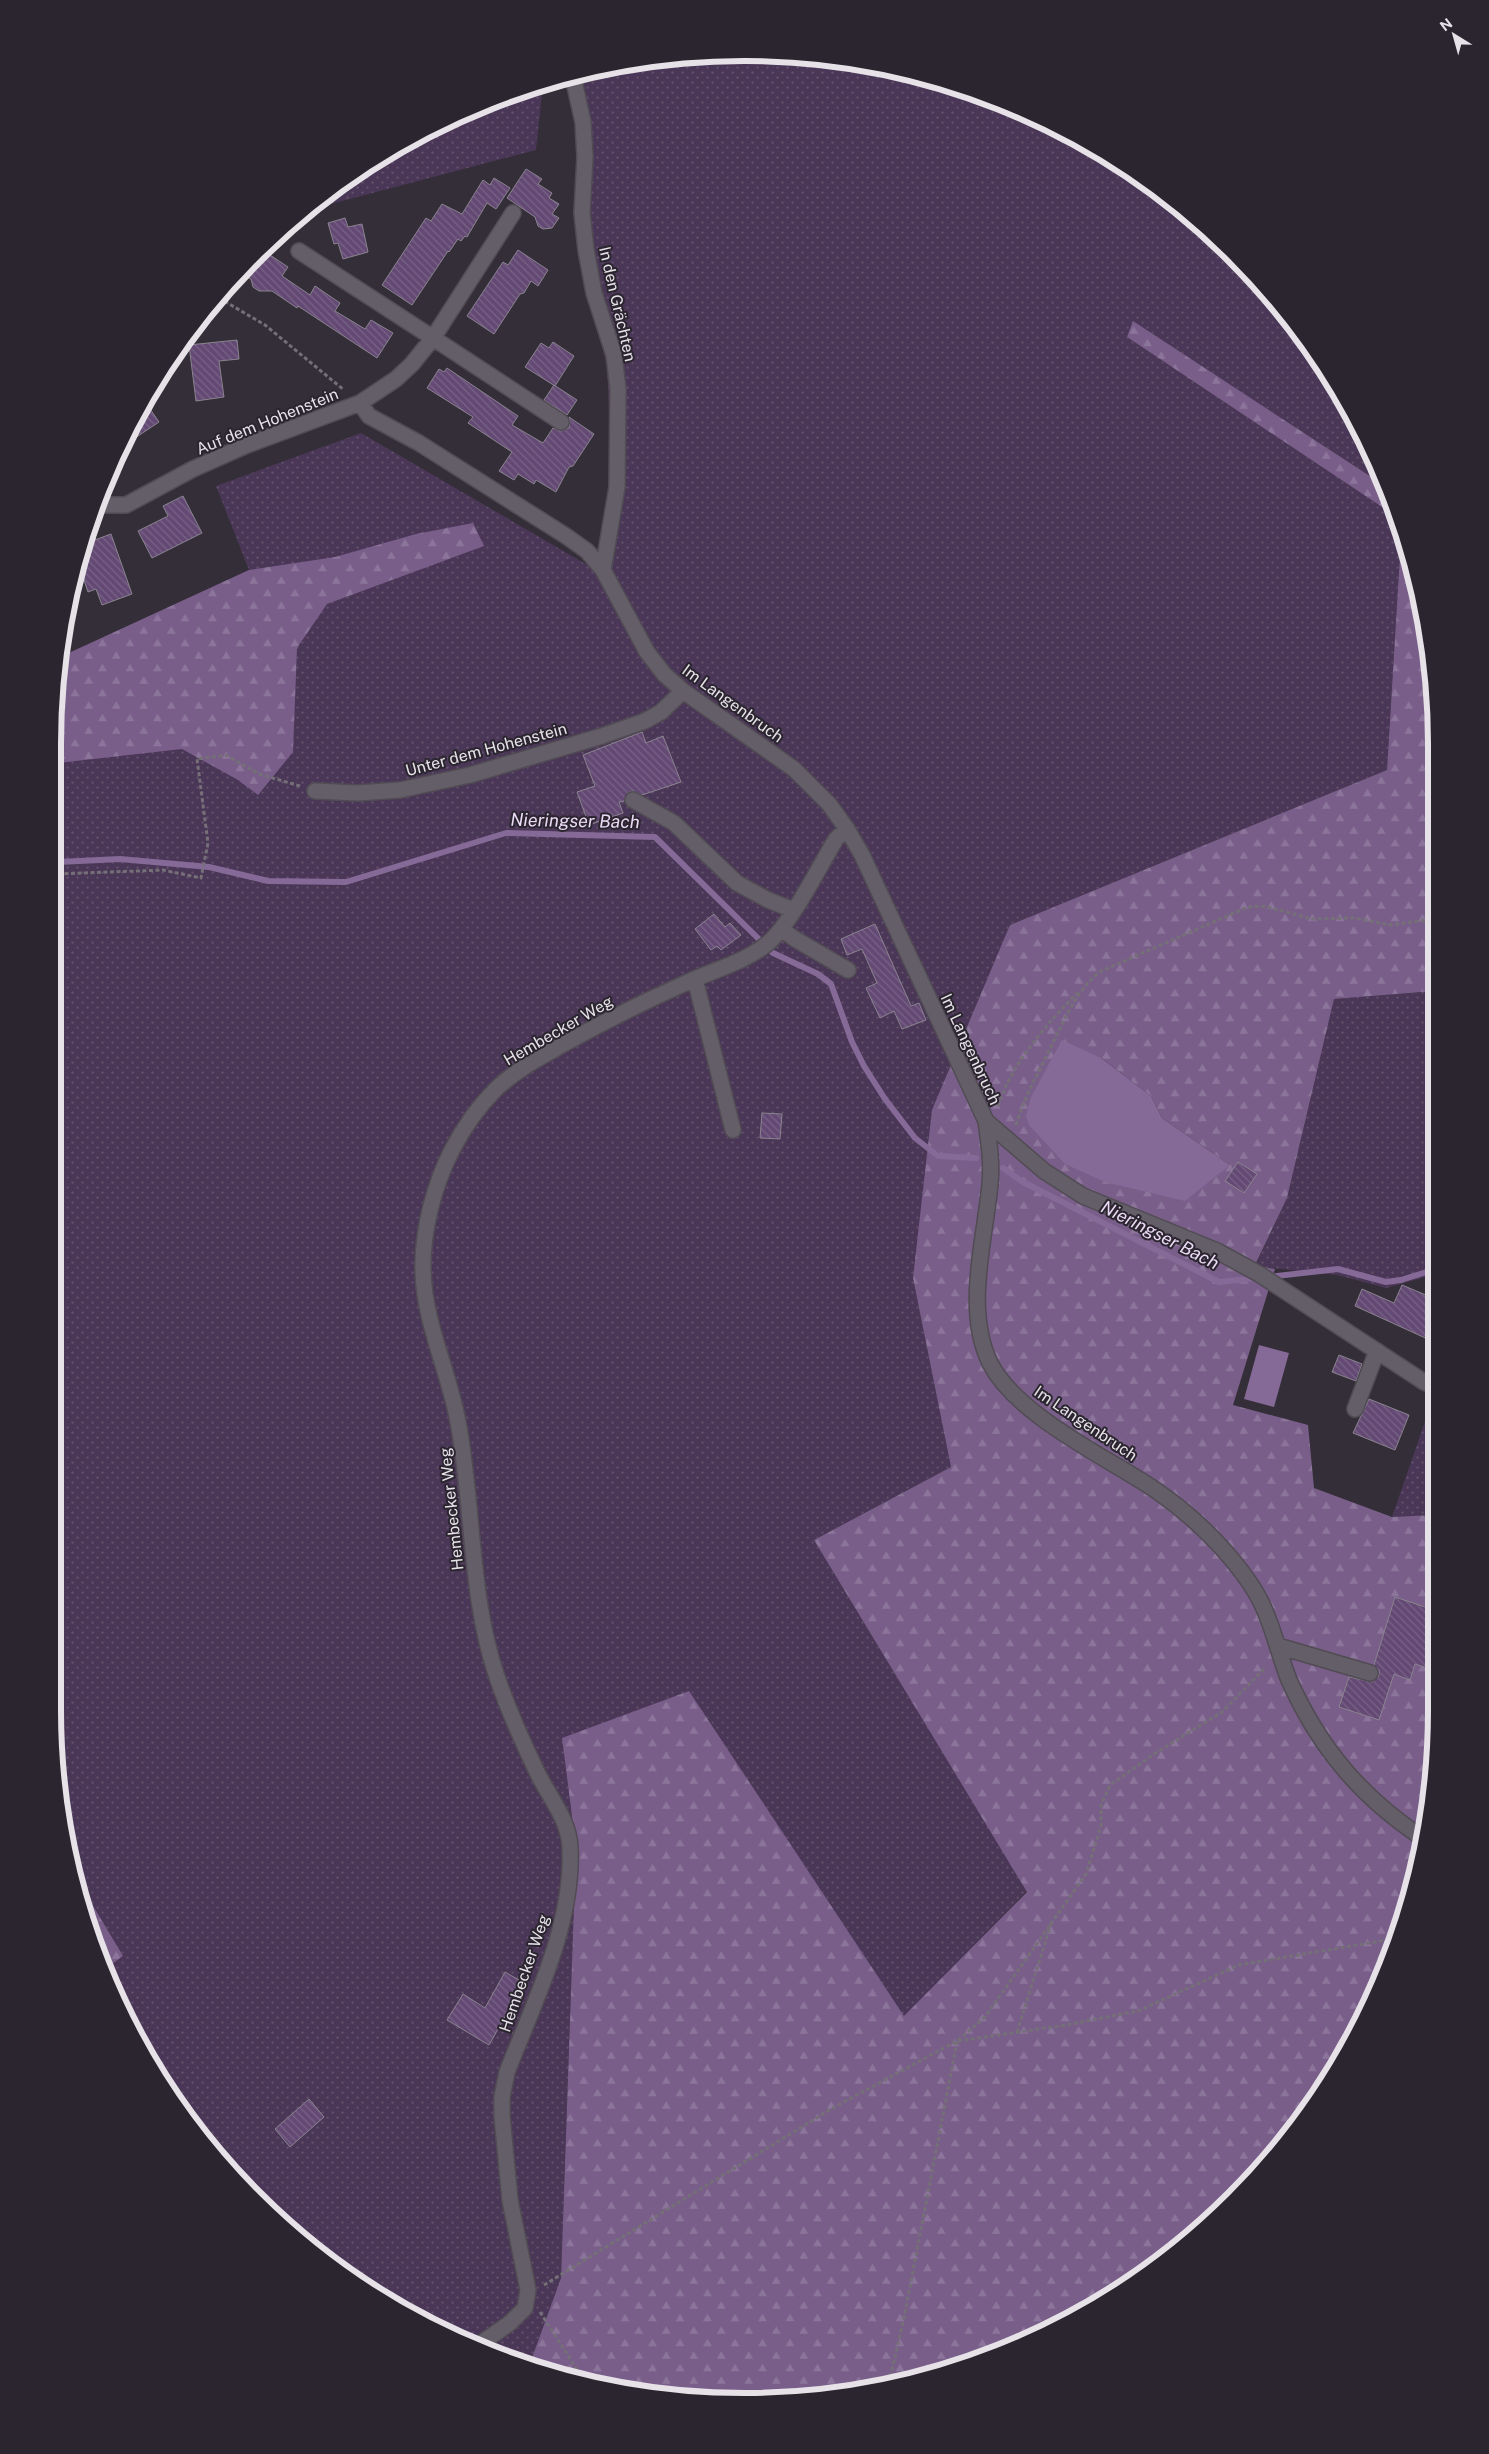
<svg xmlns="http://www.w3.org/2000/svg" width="1489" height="2454" font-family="'Public Sans',sans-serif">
	<defs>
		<pattern id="grass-dots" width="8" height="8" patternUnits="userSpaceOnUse" patternTransform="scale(1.25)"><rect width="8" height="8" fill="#4a3656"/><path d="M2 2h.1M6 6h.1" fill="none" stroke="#64536e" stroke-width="1.8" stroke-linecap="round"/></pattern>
		<pattern id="forest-firs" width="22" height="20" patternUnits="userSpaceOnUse" patternTransform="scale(1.25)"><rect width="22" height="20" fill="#795e8a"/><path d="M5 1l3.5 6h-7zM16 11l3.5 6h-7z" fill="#8c759a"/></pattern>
		<pattern id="building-back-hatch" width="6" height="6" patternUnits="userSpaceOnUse" patternTransform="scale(1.25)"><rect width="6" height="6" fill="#634973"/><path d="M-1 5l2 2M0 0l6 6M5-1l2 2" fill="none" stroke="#796387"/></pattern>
	</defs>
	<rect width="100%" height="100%" fill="#342e38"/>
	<path fill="url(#grass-dots)" d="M789,54L923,76L1050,124L1166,195L1265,288L1344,399L1379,482L1134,322L1127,337L1391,513L1401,538L1387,770L1010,925L913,1278L951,1467L814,1540L1027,1891L904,2017L689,1692L576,1847L561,2278L529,2366L360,2285L255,2199L195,2131L124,2016L89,1932L58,1800V658L249,570L216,486L361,433L591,567L602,536L612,477L607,366L589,293L578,76L654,58Z
		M543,84L536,150L308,210L398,145L522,89Z
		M1434,991L1433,1275L1386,1288L1337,1275L1255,1266L1287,1198L1334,999Z
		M1432,1401V1515L1392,1517Z"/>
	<path fill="url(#forest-firs)" fill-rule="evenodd" d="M1133,321L1379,482L1391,513L1127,337Z
		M473,523L484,546L327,604L297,648L293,752L258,795L238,780L182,749L58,763V658L249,570L335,557L416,534Z
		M1401,538L1413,565L1435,699L1434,991L1334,999L1287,1198L1255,1265L1275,1269L1233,1405L1308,1425L1314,1488L1392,1517L1432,1515L1431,1800L1384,1974L1294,2131L1234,2199L1129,2285L967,2365L835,2396L744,2401L654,2396L529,2366L561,2278L576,1847L562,1738L689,1691L904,2016L1027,1892L814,1540L951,1467L913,1278L932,1110L1010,925L1387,770ZM1101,1058L1151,1096L1162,1118L1230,1165L1031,1097Z
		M77,1879L123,1956L105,1969L89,1932Z"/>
	<path fill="#856996" d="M1062,1040L1101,1058L1151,1096L1162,1118L1230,1165L1185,1201L1105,1182L1065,1164L1029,1125L1026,1116L1031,1097Z
		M1259,1345L1289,1353L1274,1407L1244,1399Z"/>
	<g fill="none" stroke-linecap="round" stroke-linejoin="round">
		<path stroke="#856996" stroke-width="6" d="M58,862L120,859L209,867L268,881L346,882L506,833L655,837L773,953L818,974L831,984L852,1042L864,1066L885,1099L915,1138L938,1156L976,1158
			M1003,1168L1023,1182L1219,1282L1258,1278
			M1268,1277L1338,1269L1386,1282L1401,1280L1433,1270"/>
	</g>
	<path fill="url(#building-back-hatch)" stroke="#8a848f" d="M526,169L542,179L538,184L552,193L549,198L559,204L552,214L559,218L552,228L543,229L538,226L535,217L507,198Z
		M494,178L510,188L496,209L487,203L467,237L465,236L461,241L458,239L449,252L448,251L412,305L382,285L426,218L431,221L442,204L462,214L483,180L490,185Z
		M345,218L348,227L362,224L368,252L343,259L338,243L334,244L328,223Z
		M518,250L548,270L538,286L531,281L524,293L520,294L494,334L467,316L503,262L508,265Z
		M264,251L288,267L282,276L310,295L315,286L340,303L335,311L365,329L371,320L393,333L377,358L298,306L297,308L272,291H259L253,287L251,279L247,277Z
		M237,340L239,359L219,361L224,397L196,401L189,345Z
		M553,342L574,356L555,386L525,367L541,343L549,348Z
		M447,368L518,416L512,425L543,443L553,428L561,431L569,428V417L594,434L573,466L569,467L556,492L536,480L534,484L518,474L514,480L499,471L512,452L468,423L473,417L427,388L439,369L444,372Z
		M554,385L577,400L567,415L544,400Z
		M148,406L159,422L126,444L142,417Z
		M183,496L202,533L152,558L138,531L168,516L163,506Z
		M111,534L132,594L102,605L96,589L88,592L81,571L89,542Z
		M642,732L646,743L663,736L681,782L642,795L633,791L629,792L624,801L619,802L623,813L589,825L577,792L595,786L583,755Z
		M714,914L725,927L730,923L741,935L721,950L717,946L711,950L695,929Z
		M875,924L911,1006L919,1003L926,1020L902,1029L894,1011L880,1018L866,988L877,983L862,949L847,955L841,939Z
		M762,1113L782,1114L780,1139L760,1138Z
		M1238,1162L1257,1174L1244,1193L1225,1181Z
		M1402,1285L1433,1298L1432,1341L1355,1306L1362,1289L1394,1303Z
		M1339,1355L1362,1364L1356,1381L1332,1372Z
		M1369,1399L1409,1415L1395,1450L1353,1433Z
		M1395,1597L1431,1609V1669L1415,1664L1410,1680L1394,1674L1379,1720L1339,1707L1349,1677L1372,1682L1379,1676V1670L1374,1665Z
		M505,1972L524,1983L489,2045L447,2020L463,1994L485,2008Z
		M309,2099L324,2117L290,2147L275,2129Z"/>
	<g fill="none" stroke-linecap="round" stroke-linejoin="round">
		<g stroke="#514c53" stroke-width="18">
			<path id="minor" d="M573,77L583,122L585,157L582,213L586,250L594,293L614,355L618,389L617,487L603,570
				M299,251L433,338L513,213
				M360,403L369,416L419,443L566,536L587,551L603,570L647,652L664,674L683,691L794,769L829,804L847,829L862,855L986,1121C989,1142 992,1162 990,1184C985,1239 964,1310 990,1363C1016,1415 1106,1457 1154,1489C1179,1506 1202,1526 1222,1548C1239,1567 1256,1588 1265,1611C1275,1634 1280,1658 1289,1680C1319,1747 1360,1796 1421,1837
				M98,505H126L193,469L247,445L360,403L396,379L412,364L433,338L561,422
				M315,791L358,793L400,790L470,775L602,736L645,721L661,712L683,691
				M633,800L674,823L737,883L768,900L793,910
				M781,929L795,939L848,970
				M695,979L733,1130
				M986,1121L1044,1171L1083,1196L1217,1251L1259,1274L1424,1382L1432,1385
				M1355,1409L1377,1351
				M1278,1646L1370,1673
				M480,2344L510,2323L525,2308L528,2290L510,2200L502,2116V2097L507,2072C535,2000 574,1924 570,1846C568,1818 549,1797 537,1772C522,1741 508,1709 497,1677C469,1595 474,1506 458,1422C449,1372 424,1322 423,1271C422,1231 434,1185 452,1150C463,1129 478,1107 495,1090C514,1071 539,1058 562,1045C603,1022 645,1001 688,982C714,970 745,962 767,944C791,924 819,867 836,839L847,829"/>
		</g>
		<path stroke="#757078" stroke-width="3" stroke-dasharray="4 2.5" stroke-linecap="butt" d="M219,298L265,325L344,390
			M58,874L163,870L201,878L208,843L197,759L226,755L259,774L300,786
			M998,1106C1013,1061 1047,1024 1080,990
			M1016,1125C1025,1096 1038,1073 1051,1047C1065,1019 1075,993 1099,972L1248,907L1264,906L1312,919L1354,918L1390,925L1434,919
			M1017,2032L1052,1921
			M958,2041L1066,2025L1138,2011L1239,1965L1393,1939
			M544,2285L831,2109L957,2041L985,2017L1086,1874L1101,1826V1805L1110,1785L1154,1754L1222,1712L1266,1667
			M540,2312L583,2379
			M889,2383L904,2318L957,2042"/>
		<use href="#minor" stroke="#645e69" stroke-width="15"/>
	</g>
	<g text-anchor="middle" stroke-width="4" stroke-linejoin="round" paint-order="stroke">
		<g font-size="16" fill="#e6e2e8" stroke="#2a252e">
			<text transform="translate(618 304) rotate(77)" y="6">In den Grächten</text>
			<text transform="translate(267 421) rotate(-22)" y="6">Auf dem Hohenstein</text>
			<text transform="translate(733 703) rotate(36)" y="6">Im Langenbruch</text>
			<text transform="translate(486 749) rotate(-15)" y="6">Unter dem Hohenstein</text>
			<text transform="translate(558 1030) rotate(-30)" y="6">Hembecker Weg</text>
			<text transform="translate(971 1049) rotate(65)" y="6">Im Langenbruch</text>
			<text transform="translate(1086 1423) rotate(34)" y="6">Im Langenbruch</text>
			<text transform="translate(451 1509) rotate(-96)" y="6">Hembecker Weg</text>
			<text transform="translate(524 1973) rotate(-71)" y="6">Hembecker Weg</text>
		</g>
		<g font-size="18" font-style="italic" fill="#ebdaf6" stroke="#2a252e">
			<text transform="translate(575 821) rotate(1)" y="6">Nieringser Bach</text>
			<text transform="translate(1160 1235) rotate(27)" y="6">Nieringser Bach</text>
		</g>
	</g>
	<path d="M0 0H1489V2454H0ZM744 61H745A683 683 0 0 1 1428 744V1710A683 683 0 0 1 745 2393H744A683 683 0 0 1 61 1710V744A683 683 0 0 1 744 61Z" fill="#2a252e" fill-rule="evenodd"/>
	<path fill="none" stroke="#e6e2e8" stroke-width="6" d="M744 61H745A683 683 0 0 1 1428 744V1710A683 683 0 0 1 745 2393H744A683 683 0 0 1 61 1710V744A683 683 0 0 1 744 61Z"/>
	<g transform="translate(1454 35) rotate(323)" stroke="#2a252e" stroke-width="4" paint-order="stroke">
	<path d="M0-4L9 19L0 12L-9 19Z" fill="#e6e2e8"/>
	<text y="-8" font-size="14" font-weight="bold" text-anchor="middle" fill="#e6e2e8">N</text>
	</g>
</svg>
